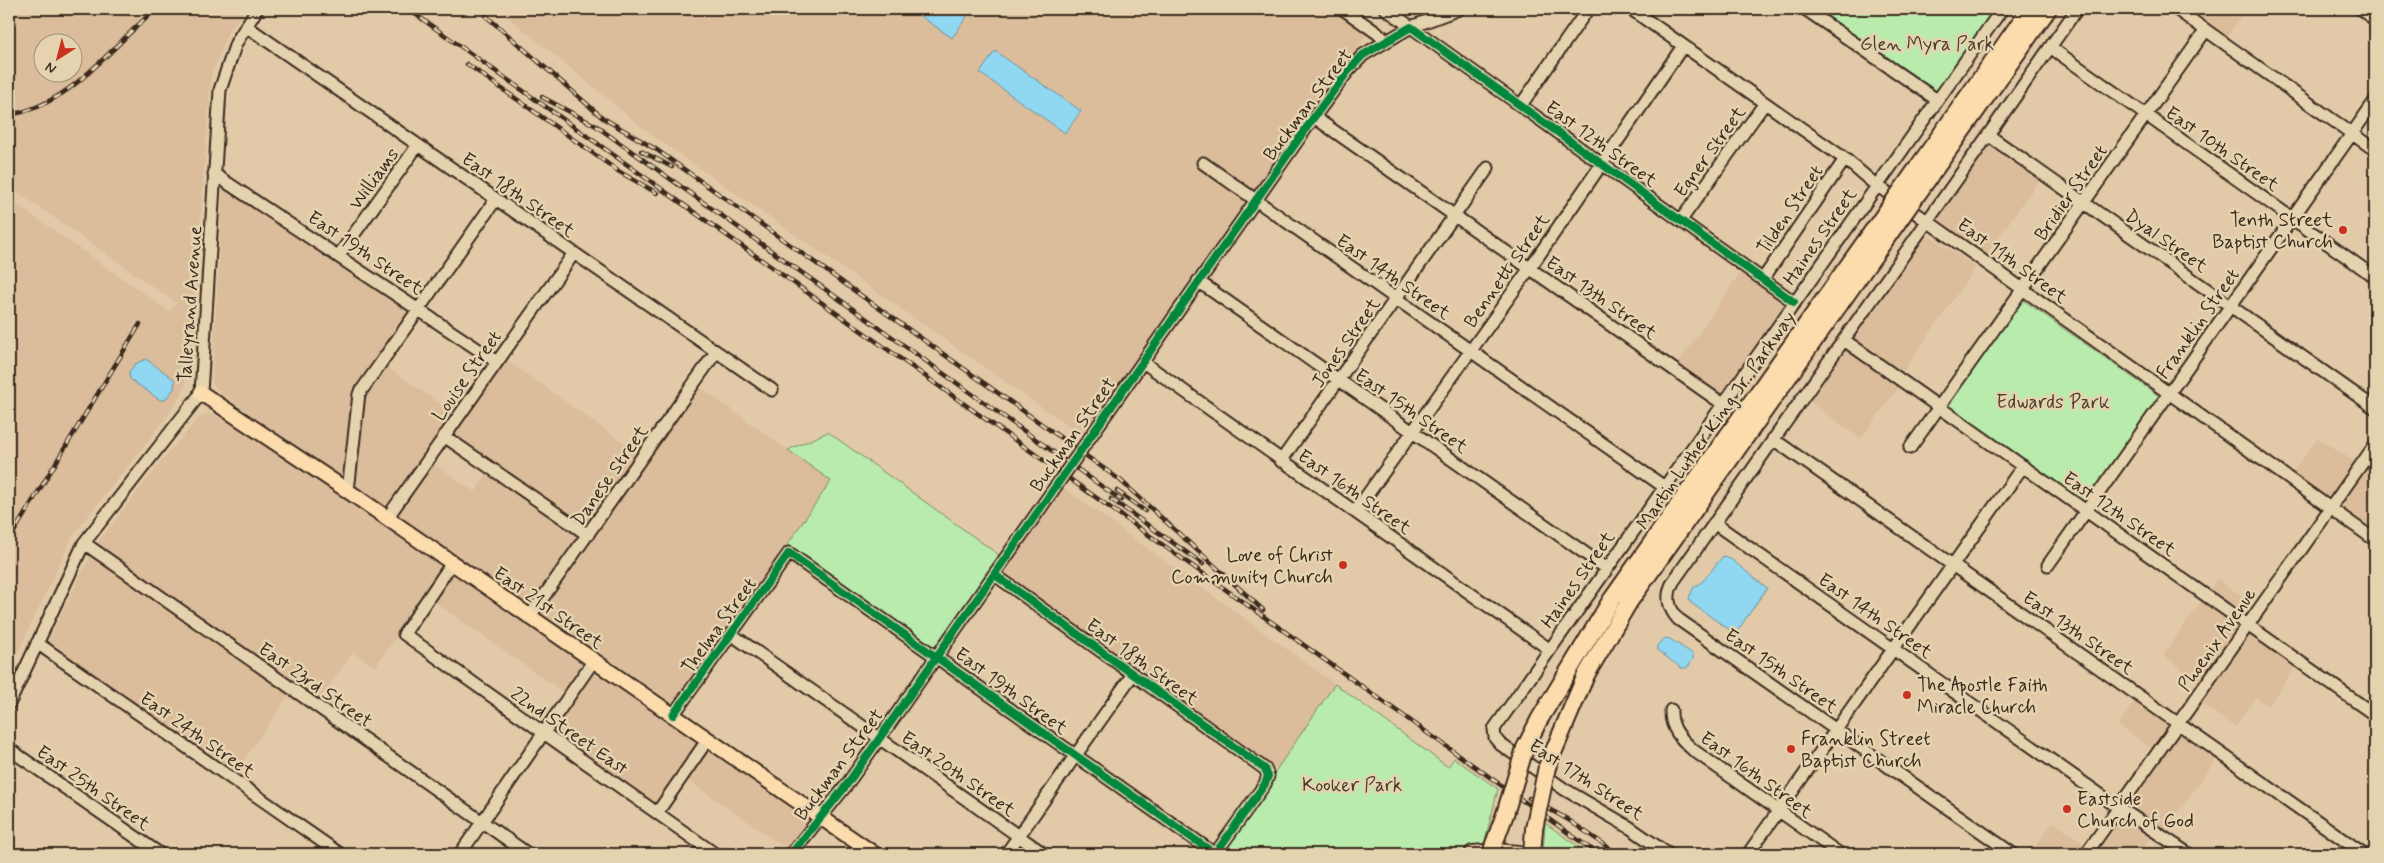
<svg xmlns="http://www.w3.org/2000/svg" width="2384" height="863" font-family="Mynerve,sans-serif">
	<rect width="100%" height="100%" fill="#e2caa8"/>
	<filter id="ink" filterUnits="userSpaceOnUse"><feTurbulence type="fractalNoise" baseFrequency=".02" numOctaves="2"/><feDisplacementMap in="SourceGraphic" scale="10" xChannelSelector="R" yChannelSelector="G"/><feConvolveMatrix kernelMatrix="1 2 1 2 8 2 1 2 1" color-interpolation-filters="sRGB"/></filter>
	<g filter="url(#ink)">
		<path fill="#dbbc9b" fill-rule="evenodd" d="M9,9H246L228,32L211,76L190,355L184,389L167,417L73,535L9,671V199L170,312L176,303L9,186ZM42,42H72V72H42Z
			M498,9H1334L1368,32L1083,436L649,133Z
			M2183,9H2246L2226,39Z
			M1988,143L2040,179L1985,256L1939,224L1938,221V214Z
			M223,187L417,313L384,365L461,418L505,359L638,453L690,380L831,481L676,705L220,393L212,383ZM449,435L493,466L475,492L431,462Z
			M1930,236L1976,267L1896,382L1900,385L1861,439L1807,400L1921,240Z
			M1742,270L1788,303L1721,397L1677,365Z
			M209,413L222,418L381,525L816,826L795,854L677,773L653,806L550,733L573,699L426,596L375,667L353,652L318,702L295,687L234,774L47,643L95,546L163,459L200,417Z
			M2318,438L2355,462L2331,496H2324L2292,473Z
			M2375,457V534L2340,508Z
			M1061,486L1335,684L1277,769L1000,574Z
			M2217,579L2254,605L2199,682L2163,655Z
			M2251,634L2297,665L2268,706L2256,697L2235,727L2202,704Z
			M2135,700L2169,725L2152,749L2118,725Z
			M2181,732L2217,758L2159,839L2153,835L2140,854H2095Z
			M2053,822L2085,844L2078,854H2030Z"/>
		<path fill="#b8ebac" stroke="#7a8a65" d="M1817,9H1994L1937,91Z
			M2022,299L2159,396L2085,502L1947,406Z
			M828,432L999,555L933,650L787,545L831,481L788,450Z
			M1335,684L1448,767L1454,758L1498,789L1483,848L1455,854H1219Z
			M1545,823L1589,854H1543Z"/>
		<path fill="#90d7f2" stroke="#6e929d" d="M910,9H972L952,38Z
			M995,51L1081,111L1065,133L980,73Z
			M146,359L175,380L174,389L165,400H160L130,379L129,372L135,364Z
			M1723,556L1732,560L1767,588L1738,630L1734,633L1691,603L1689,598L1694,587L1703,581Z
			M1665,638L1670,639L1693,654V660L1687,668H1681L1657,650V645Z"/>
		<g fill="none" stroke-linecap="round" stroke-linejoin="round">
			<g stroke="#3b2a1e" stroke-width="15">
				<path id="minor" d="M1343,9L1387,40
					M1386,9L1411,27L1459,9
					M1631,9L1845,159L1871,181L2375,540
					M1805,9L1937,100
					M2176,9L2375,150
					M2361,9L2375,20
					M246,26L772,390
					M2050,47L2375,277
					M1521,105L1588,9
					M1314,117L1723,404
					M1988,135L2375,408
					M1203,163L1663,486
					M214,174L497,362
					M1681,220L1765,103
					M339,255L418,145
					M1763,279L1845,159
					M1198,281L1606,568
					M1844,340L2375,715
					M1143,362L1549,649
					M444,436L588,535
					M1773,439L2364,854
					M1910,448L2206,30
					M1281,461L1488,168
					M348,491L359,394L496,199
					M1355,512L1530,268L1683,46
					M387,518L574,253
					M1714,523L2112,803L2189,854
					M84,543L528,854
					M452,563L404,634L715,854
					M2048,565L2375,101
					M530,616L716,352
					M731,634L1044,854
					M37,643L340,854
					M9,704L84,543L201,393L220,90L236,43L257,9
					M1671,710C1670,728 1681,739 1693,750L1840,854
					M673,715L789,553L1215,854L1265,784L1268,776L1265,769L995,575
					M9,749L160,854
					M657,813L708,739
					M460,854L594,660
					M791,854L845,787L879,739L1314,117L1348,71L1363,55L1411,27L1794,302
					M1006,854L1133,674
					M1668,854L1629,827L1564,789L1500,744L1495,738L1494,729L2002,9
					M1748,854L2023,466
					M2013,854L1678,619C1668,608 1666,595 1673,582L2077,9
					M2086,854L2375,445"/>
			</g>
			<g stroke="#3b2a1e" stroke-width="18">
				<path id="major" d="M201,393L348,491L874,854"/>
			</g>
			<g stroke="#3b2a1e" stroke-width="20">
				<path id="highway" d="M1918,167L2030,9
					M1930,176L2048,9
					M1525,748L1539,720L1612,599L1872,232
					M1547,767L1586,675L1629,602L1885,240
					M1494,844L1505,814
					M1473,854L1495,852L1519,854
					M1532,854L1534,829"/>
			</g>
			<use href="#minor" stroke="#e5d3b0" stroke-width="11"/>
			<use href="#major" stroke="#fcdcac" stroke-width="14"/>
			<use href="#highway" stroke="#fcdcac" stroke-width="16"/>
			<g stroke="#3b2a1e" stroke-width="4.5">
				<path id="rail" d="M408,9L1598,854
					M486,16L603,118L657,150L1120,480L1263,610
					M467,64L618,171L657,193
					M542,97L602,129
					M9,115C73,104 109,48 156,9
					M596,126L1121,500
					M641,151L672,167
					M1117,491L1145,511
					M1111,499L1203,564
					M9,540L140,324
					M1529,798L1567,819L1618,854"/>
			</g>
			<use href="#rail" stroke="#e5d3b0" stroke-width="2.5" stroke-dasharray="8" stroke-linecap="butt"/>
			<g stroke="#3b2a1e" stroke-width="20" stroke-linecap="butt">
				<path id="highway-bridge" d="M1872,232L1918,167
					M1885,240L1930,176
					M1505,814L1525,748
					M1534,829L1547,767
					M1491,854L1494,844"/>
			</g>
			<use href="#highway-bridge" stroke="#fcdcac" stroke-width="16"/>
			<g stroke="#e5d3b0" stroke-width="11">
				<path id="cycleway" d="M673,715L789,553L1215,854L1265,784L1268,776L1265,769L995,575
					M791,854L845,787L879,739L1314,117L1348,71L1363,55L1411,27L1794,302"/>
			</g>
			<use href="#cycleway" stroke="#00873e" stroke-width="8"/>
		</g>
	</g>
	<g fill="#c8321e" stroke="#e5d3b0" stroke-width="2">
		<circle cx="2343" cy="230" r="5"/>
		<circle cx="1343" cy="565" r="5"/>
		<circle cx="1907" cy="695" r="5"/>
		<circle cx="1791" cy="749" r="5"/>
		<circle cx="2067" cy="809" r="5"/>
	</g>
	<g text-anchor="middle" stroke-width="5" stroke-linejoin="round" paint-order="stroke">
		<g font-size="19" fill="#483d2c" stroke="#e5d3b0">
			<text x="1927" y="50">Glen Myra Park</text>
			<text x="2053" y="408">Edwards Park</text>
			<text x="1352" y="791">Kooker Park</text>
		</g>
		<g font-size="19" fill="#3b2a1e" stroke="#e5d3b0">
			<text transform="translate(1307 104) rotate(-53)" y="7">Buckman Street</text>
			<text transform="translate(1602 143) rotate(36)" y="7">East 12th Street</text>
			<text transform="translate(2223 148) rotate(35)" y="7">East 10th Street</text>
			<text transform="translate(1709 151) rotate(-54)" y="7">Egner Street</text>
			<text transform="translate(373 178) rotate(-54)" y="7">Williams</text>
			<text transform="translate(2070 192) rotate(-55)" y="7">Bridier Street</text>
			<text transform="translate(519 194) rotate(35)" y="7">East 18th Street</text>
			<text transform="translate(1789 209) rotate(-56)" y="7">Tilden Street</text>
			<text transform="translate(1819 236) rotate(-55)" y="7">Haines Street</text>
			<text transform="translate(2167 240) rotate(35)" y="7">Dyal Street</text>
			<text transform="translate(366 252) rotate(34)" y="7">East 19th Street</text>
			<text transform="translate(2013 260) rotate(36)" y="7">East 11th Street</text>
			<text transform="translate(1506 270) rotate(-55)" y="7">Bennett Street</text>
			<text transform="translate(1394 276) rotate(35)" y="7">East 14th Street</text>
			<text transform="translate(1602 297) rotate(35)" y="7">East 13th Street</text>
			<text transform="translate(189 304) rotate(-86)" y="7">Talleyrand Avenue</text>
			<text transform="translate(2197 323) rotate(-55)" y="7">Franklin Street</text>
			<text transform="translate(1345 342) rotate(-55)" y="7">Jones Street</text>
			<text transform="translate(466 375) rotate(-55)" y="7">Louise Street</text>
			<text transform="translate(1412 410) rotate(35)" y="7">East 15th Street</text>
			<text transform="translate(1715 420) rotate(-55)" y="7">Martin Luther King Jr. Parkway</text>
			<text transform="translate(1072 434) rotate(-55)" y="7">Buckman Street</text>
			<text transform="translate(609 475) rotate(-55)" y="7">Danese Street</text>
			<text transform="translate(1355 491) rotate(35)" y="7">East 16th Street</text>
			<text transform="translate(2120 513) rotate(35)" y="7">East 12th Street</text>
			<text transform="translate(1577 579) rotate(-55)" y="7">Haines Street</text>
			<text transform="translate(549 607) rotate(35)" y="7">East 21st Street</text>
			<text transform="translate(1876 615) rotate(35)" y="7">East 14th Street</text>
			<text transform="translate(718 625) rotate(-54)" y="7">Thelma Street</text>
			<text transform="translate(2079 632) rotate(35)" y="7">East 13th Street</text>
			<text transform="translate(2216 639) rotate(-55)" y="7">Phoenix Avenue</text>
			<text transform="translate(1143 661) rotate(36)" y="7">East 18th Street</text>
			<text transform="translate(1782 670) rotate(35)" y="7">East 15th Street</text>
			<text transform="translate(316 684) rotate(35)" y="7">East 23rd Street</text>
			<text transform="translate(1012 690) rotate(36)" y="7">East 19th Street</text>
			<text transform="translate(570 730) rotate(35)" y="7">22nd Street East</text>
			<text transform="translate(198 734) rotate(35)" y="7">East 24th Street</text>
			<text transform="translate(838 764) rotate(-53)" y="7">Buckman Street</text>
			<text transform="translate(959 773) rotate(35)" y="7">East 20th Street</text>
			<text transform="translate(1757 774) rotate(36)" y="7">East 16th Street</text>
			<text transform="translate(1587 779) rotate(33)" y="7">East 17th Street</text>
			<text transform="translate(94 787) rotate(35)" y="7">East 25th Street</text>
		</g>
		<g font-size="19" fill="#3b2a1e" stroke="#e5d3b0" text-anchor="start">
			<text x="2333" y="226" text-anchor="end">Tenth Street<tspan x="2333" dy="22">Baptist Church</tspan></text>
			<text x="1333" y="561" text-anchor="end">Love of Christ<tspan x="1333" dy="22">Community Church</tspan></text>
			<text x="1917" y="691">The Apostle Faith<tspan x="1917" dy="22">Miracle Church</tspan></text>
			<text x="1801" y="745">Franklin Street<tspan x="1801" dy="22">Baptist Church</tspan></text>
			<text x="2077" y="805">Eastside<tspan x="2077" dy="22">Church of God</tspan></text>
		</g>
	</g>
	<rect width="2384" height="863" fill="none" stroke="#e5d3b0" stroke-width="30"/>
	<rect x="15" y="15" width="2354" height="833" fill="none" stroke="#3b2a1e" stroke-width="2" filter="url(#ink)"/>
	<g transform="translate(58 58) rotate(216)"><circle r="24" fill="#e5d3b0" stroke="#a18f76"/>
	<path d="M0-4L9 19L0 12L-9 19Z" fill="#c8321e"/>
	<text y="-8" font-size="14" font-weight="bold" text-anchor="middle" fill="#3b2a1e">N</text>
	</g>
</svg>
